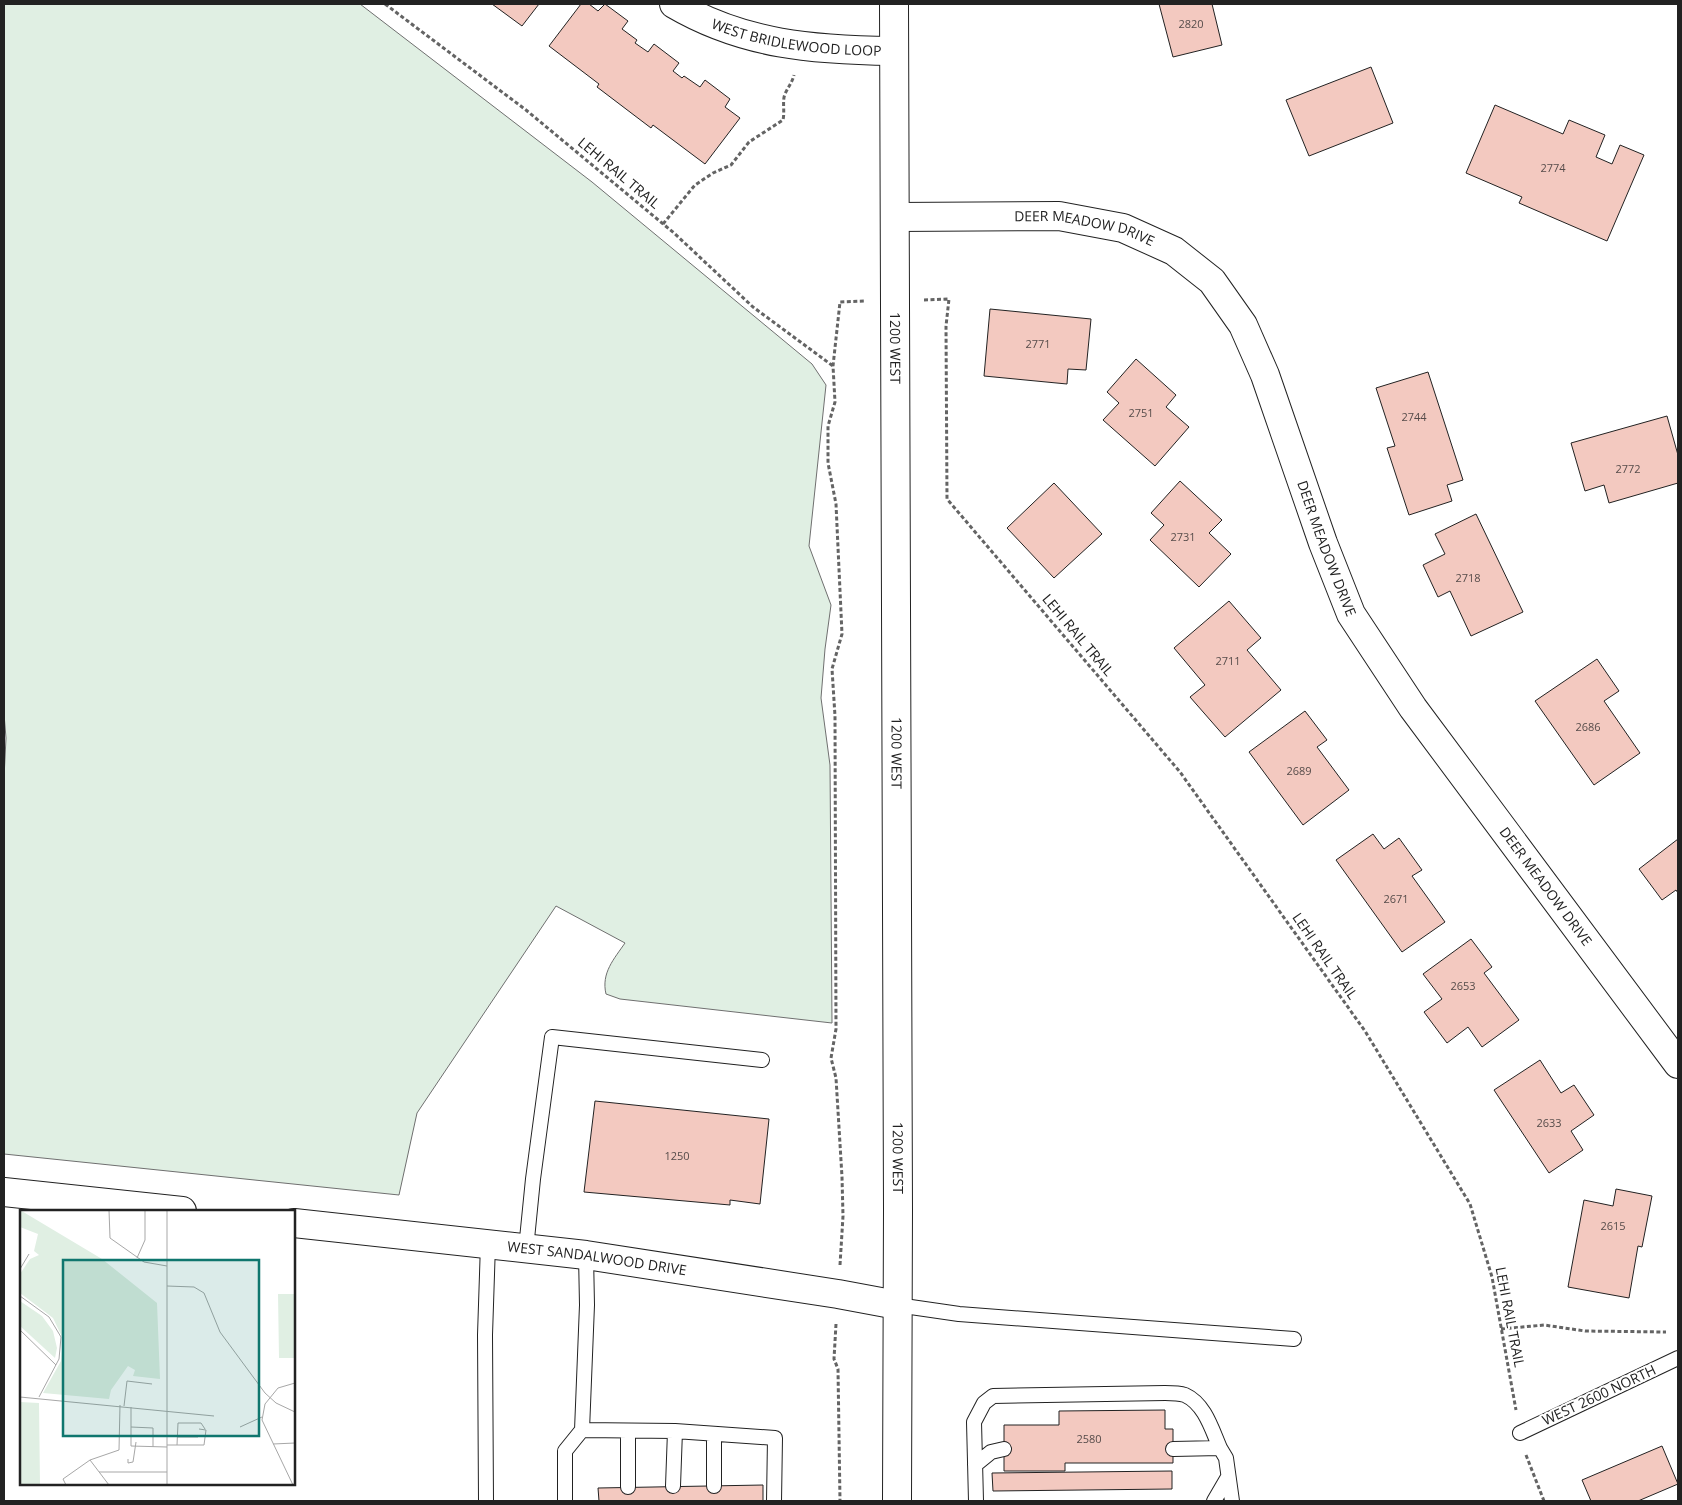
<svg xmlns="http://www.w3.org/2000/svg" width="1682" height="1505" font-family="'Open Sans',sans-serif">
	<rect width="100%" height="100%" fill="#fff"/>
	<path fill="#e0efe3" stroke="#6f6f6f" d="M4,4H360L592,182L812,364L826,385L809,546L831,605L825,649L821,698L830,765L832,1023L620,999L606,994C601,973 614,959 625,943L556,906L417,1113L399,1195L4,1154V778L6,738L4,714Z"/>
	<path fill="#f3c9c0" stroke="#222" d="M492,4H539L522,26Z
		M581,4H589L598,11L605,4L628,21L622,29L637,40L635,43L648,52L654,44L679,63L673,71L682,78L684,76L700,87L705,80L730,99L725,107L740,118L705,164L653,125L651,128L597,87L599,84L549,46Z
		M1159,4H1212L1222,45L1173,57Z
		M1371,67L1393,123L1309,156L1286,100Z
		M1495,105L1563,134L1569,120L1605,135L1596,157L1612,164L1620,145L1644,155L1607,241L1519,203L1522,197L1466,173Z
		M990,309L1091,319L1086,370L1068,369L1067,384L984,376Z
		M1136,359L1176,395L1166,407L1189,427L1155,466L1103,420L1119,403L1107,392Z
		M1428,372L1463,480L1447,485L1452,501L1409,515L1387,448L1395,446L1376,388Z
		M1667,416L1678,455V483L1609,503L1604,485L1585,491L1571,443Z
		M1180,481L1222,520L1209,533L1231,554L1199,587L1150,540L1164,525L1151,513Z
		M1054,483L1102,534L1054,578L1007,528Z
		M1476,514L1523,612L1471,636L1450,591L1438,597L1423,565L1445,554L1435,534Z
		M1229,601L1261,638L1247,650L1281,690L1225,737L1190,697L1205,685L1174,648Z
		M1597,659L1619,691L1604,701L1640,753L1594,785L1535,701Z
		M1305,711L1327,740L1317,747L1349,790L1303,825L1249,752Z
		M1373,834L1384,849L1399,838L1422,870L1412,876L1445,922L1402,952L1336,860Z
		M1678,839V893L1676,890L1662,900L1639,869Z
		M1471,939L1492,967L1484,973L1519,1020L1482,1047L1468,1027L1447,1043L1424,1012L1442,999L1423,974Z
		M1540,1060L1561,1093L1574,1085L1594,1115L1571,1131L1583,1150L1549,1173L1494,1090Z
		M595,1101L769,1119L760,1204L730,1200V1205L584,1192Z
		M1616,1189L1652,1196L1642,1247L1638,1246L1629,1298L1568,1287L1584,1200L1613,1206Z
		M1165,1410V1429H1173V1463H1065V1471H1004V1425H1059V1411Z
		M1662,1446L1678,1484L1638,1501H1591L1582,1480Z
		M1172,1471V1489L993,1491L992,1473Z
		M763,1485V1501H599L598,1488Z"/>
	<g fill="none" stroke-linecap="round" stroke-linejoin="round">
		<g stroke="#222" stroke-width="16">
			<path id="service" d="M526,1249L533,1179L552,1037L762,1060
				M897,1305L959,1314L1294,1339
				M582,1430L675,1431L775,1438L774,1501
				M1520,1433L1678,1358
				M1173,1449L1220,1448L1226,1458L1232,1501
				M975,1465L991,1452L1004,1449
				M673,1486L675,1431
				M714,1486V1434
				M628,1487V1431
				M486,1501L485,1335L488,1244
				M565,1501V1451L582,1430L587,1305L586,1255
				M976,1501L974,1422L984,1403L993,1396L1165,1393C1171,1393 1179,1393 1185,1395C1205,1404 1212,1430 1220,1448
				M1214,1501L1228,1477"/>
		</g>
		<g stroke="#222" stroke-width="30">
			<g id="minor">
				<path id="s1" d="M674,4C744,45 814,50 893,51"/>
			</g>
		</g>
		<g stroke="#222" stroke-width="30">
			<g id="tertiary">
				<path id="s2" d="M895,217L1059,216L1123,228L1174,251L1212,281L1243,325L1265,375L1323,543L1351,614L1413,708L1678,1064"/>
				<path d="M4,1192L182,1211"/>
				<path id="s3" d="M294,1223L586,1255L838,1294L897,1305"/>
			</g>
		</g>
		<g stroke="#222" stroke-width="30">
			<g id="secondary">
				<path id="s4" d="M894,4L898,1209L897,1501"/>
			</g>
		</g>
		<path stroke="#646464" stroke-width="3" stroke-dasharray="4 2.5" stroke-linecap="butt" d="M385,4L526,110L674,233L753,307L833,366
			M663,224L695,185L713,173L731,165L749,142L783,120C785,111 782,101 785,94C788,87 792,83 794,75
			M924,300L949,299L946,326L947,499L1180,772L1365,1031L1470,1204L1492,1277L1516,1410
			M840,1265L843,1216L842,1177L836,1078L831,1058L836,1029L835,716L832,669L842,634L836,504L828,463V426L835,402L833,366L840,302L865,301
			M836,1324L834,1359L838,1369L840,1501
			M1501,1329L1544,1325L1585,1331L1666,1332
			M1526,1455L1544,1501"/>
		<use href="#service" stroke="#fff" stroke-width="14"/>
		<use href="#minor" stroke="#fff" stroke-width="28"/>
		<use href="#tertiary" stroke="#fff" stroke-width="28"/>
		<use href="#secondary" stroke="#fff" stroke-width="28"/>
	</g>
	<g text-anchor="middle" stroke-width="4" stroke-linejoin="round" paint-order="stroke">
		<g font-size="11" fill="#564c4a">
			<text x="1191" y="28">2820</text>
			<text x="1553" y="172">2774</text>
			<text x="1038" y="348">2771</text>
			<text x="1141" y="417">2751</text>
			<text x="1414" y="421">2744</text>
			<text x="1628" y="473">2772</text>
			<text x="1183" y="541">2731</text>
			<text x="1468" y="582">2718</text>
			<text x="1228" y="665">2711</text>
			<text x="1588" y="731">2686</text>
			<text x="1299" y="775">2689</text>
			<text x="1396" y="903">2671</text>
			<text x="1463" y="990">2653</text>
			<text x="1549" y="1127">2633</text>
			<text x="677" y="1160">1250</text>
			<text x="1613" y="1230">2615</text>
			<text x="1089" y="1443">2580</text>
		</g>
		<g font-size="14" fill="#222" stroke="#fff">
			<text dy="5" stroke="none"><textPath href="#s1" startOffset="129">WEST BRIDLEWOOD LOOP</textPath></text>
			<text transform="translate(619 173) rotate(40)" y="5">LEHI RAIL TRAIL</text>
			<text dy="5" stroke="none"><textPath href="#s2" startOffset="191">DEER MEADOW DRIVE</textPath></text>
			<text dy="5" stroke="none"><textPath href="#s4" startOffset="344">1200 WEST</textPath></text>
			<text dy="5" stroke="none"><textPath href="#s2" startOffset="626">DEER MEADOW DRIVE</textPath></text>
			<text transform="translate(1078 635) rotate(50)" y="5">LEHI RAIL TRAIL</text>
			<text dy="5" stroke="none"><textPath href="#s4" startOffset="749">1200 WEST</textPath></text>
			<text dy="5" stroke="none"><textPath href="#s2" startOffset="1031">DEER MEADOW DRIVE</textPath></text>
			<text transform="translate(1325 956) rotate(55)" y="5">LEHI RAIL TRAIL</text>
			<text dy="5" stroke="none"><textPath href="#s4" startOffset="1154">1200 WEST</textPath></text>
			<text dy="5" stroke="none"><textPath href="#s3" startOffset="305">WEST SANDALWOOD DRIVE</textPath></text>
			<text transform="translate(1510 1317) rotate(79)" y="5">LEHI RAIL TRAIL</text>
			<text transform="translate(1599 1395) rotate(-25)" y="5">WEST 2600 NORTH</text>
		</g>
	</g>
	<g transform="translate(20 1210)">
		<rect width="275" height="275" fill="#fff"/>
		<path d="M0,0L82,49L137,93L140,169L113,166L115,160L108,156L91,180L89,189L23,183L41,151L43,129L33,108L0,83V64L10,49L19,45L14,41L18,24L0,17ZM258,84H275V148H259ZM0,91L22,106L33,121L37,138L35,148L0,116ZM0,192L19,193L20,275H0Z" fill="#e0efe3"/>
		<path fill="none" stroke="#a7a7a7" stroke-width="1" d="M89,0L90,28L124,52L147,56M147,0V275M117,48L125,30V0M0,59L9,44M147,76L174,77L184,83L200,122L245,183L256,193L275,202M0,86L29,107L41,127L39,149L19,187M0,120L36,155M0,187L194,206M104,196L107,171L132,174M111,197V236L147,237M111,217L133,218V237M220,217L242,207M157,227H178M253,234L275,233M147,235H184L186,220L179,219M157,235L158,213H181L185,219M108,249V253L113,252L116,232M70,250L99,240L100,195M79,262H147M46,275L43,269L70,250L89,275M273,275L242,210L245,194L258,178L275,173"/>
		<path fill="#0f766e" fill-opacity="0.15" stroke="#0f766e" stroke-width="2.5" d="M43,50H239V226H43Z"/>
		<rect width="275" height="275" fill="none" stroke="#222" stroke-width="2.5"/>
	</g>
	<rect width="1682" height="1505" fill="none" stroke="#222222" stroke-width="10"/>
</svg>
